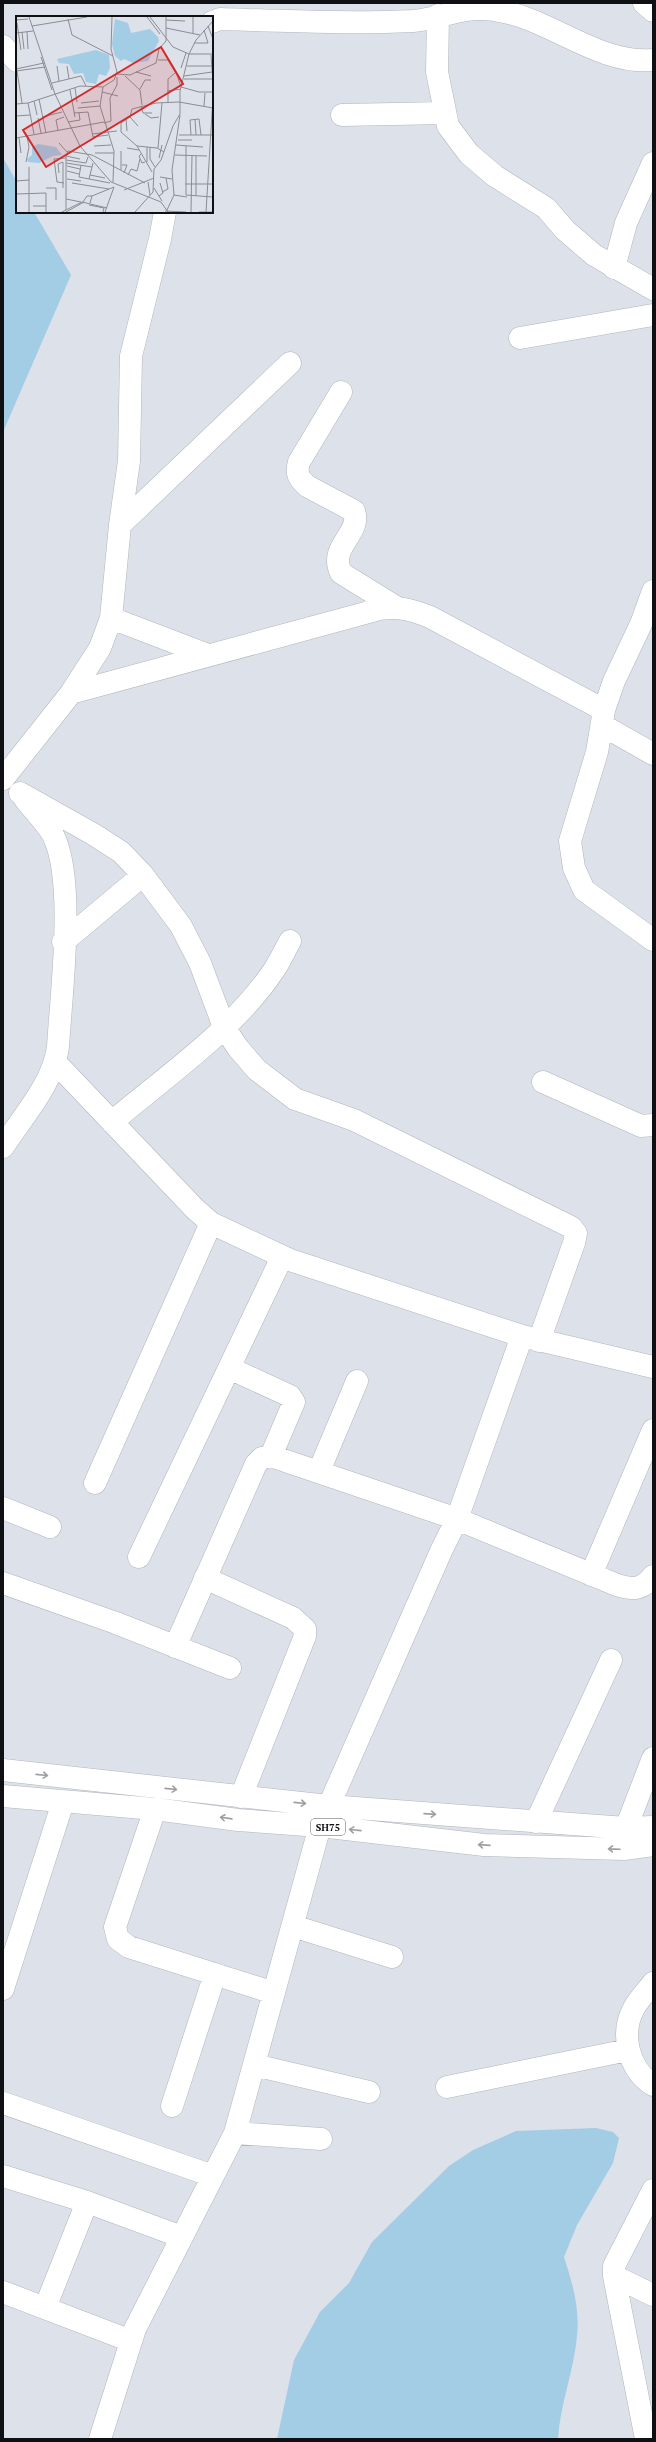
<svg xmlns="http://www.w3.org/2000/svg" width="656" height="2442" font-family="'PT Serif',serif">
	<rect width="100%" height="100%" fill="#dde1e9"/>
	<path fill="#a3cce5" d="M3,158L17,182V212H34L71,275L3,432Z
		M596,2128L613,2132L619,2138L613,2163L577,2225L564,2257C572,2282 580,2308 577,2336C574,2371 560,2404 558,2439H277L294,2360L320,2312L349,2283L372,2242L449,2166L473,2150L516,2131Z"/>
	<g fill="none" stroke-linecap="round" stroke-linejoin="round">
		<g stroke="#b1b6bd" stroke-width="23">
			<path id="minor" d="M644,3L653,11
				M438,15L437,72L448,126L469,154L495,176L546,208L565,230L594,255L653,289
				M212,22L220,19C284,21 349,24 413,21C441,19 462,5 494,10C549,17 597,65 653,60
				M3,46L17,61
				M342,115L445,113
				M614,268L626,223L653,163
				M520,338L653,315
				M341,392L299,462C296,473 298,478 307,486L354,511C362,534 328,546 341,573L396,607
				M120,525L290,363
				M653,591L641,624L614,681L604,710L597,752L570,841L574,868L584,890L653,940
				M111,618L208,655
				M71,693L380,609C399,606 412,610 430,617L604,710
				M602,725L653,754
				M3,779L71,693L100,648L111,618L120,525L129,461L131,356L160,239L165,212
				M20,793L93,834L121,852L143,875L181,926L200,963L224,1027L238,1048L257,1070L295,1099L354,1120L571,1227L576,1233L574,1243L539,1341
				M63,942L143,875
				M56,1063L195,1209L211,1223L290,1260L522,1336L653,1367
				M543,1082L641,1126L653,1125
				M112,1122C166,1076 234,1030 274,970C280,961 285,950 290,941
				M3,1147C23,1116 53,1084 58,1047C61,994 76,880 53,835C46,822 33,810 25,799
				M229,1368L290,1396L294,1402L271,1456
				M319,1471L357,1381
				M95,1483L211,1223
				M3,1508L50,1527
				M139,1557L282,1257
				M591,1575L653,1430
				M205,1578L293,1618L305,1629V1636L241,1797
				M3,1583L116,1623L230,1668
				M175,1647L256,1464L262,1458L271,1456L457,1519L617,1585C632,1590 643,1590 653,1576
				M155,1809L115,1927L118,1939L129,1947L274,1993
				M536,1822L611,1660
				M626,1828L653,1758
				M293,1926L392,1957
				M653,1983C647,1991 639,1999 634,2008C620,2033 628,2069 653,2085
				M3,1989L63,1802
				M254,2065L369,2092
				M447,2087L628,2050
				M3,2103L213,2176
				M172,2106L215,1974
				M235,2133L321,2139
				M3,2176L87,2202L182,2237
				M653,2190L614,2266V2276L653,2295
				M614,2276L646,2439
				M3,2292L131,2341
				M45,2308L87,2202
				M100,2439L135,2329L235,2133L320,1826L442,1549L457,1519L522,1336"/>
		</g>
		<g stroke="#b1b6bd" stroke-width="23">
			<path id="major" d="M3,1770L329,1806L626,1828L653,1827
				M3,1796L155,1809L238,1820L320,1826L484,1845L624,1849L653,1845"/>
		</g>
		<use href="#minor" stroke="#fff" stroke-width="22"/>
		<use href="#major" stroke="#fff" stroke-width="22"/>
	</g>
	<defs><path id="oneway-shaft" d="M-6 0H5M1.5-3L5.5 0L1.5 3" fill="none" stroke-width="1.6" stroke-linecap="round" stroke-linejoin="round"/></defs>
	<g stroke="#9f9fa1">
		<use href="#oneway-shaft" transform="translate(42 1775) rotate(6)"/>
		<use href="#oneway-shaft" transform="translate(171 1789) rotate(6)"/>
		<use href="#oneway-shaft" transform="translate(300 1803) rotate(6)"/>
		<use href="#oneway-shaft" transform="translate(430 1814) rotate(4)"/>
		<use href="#oneway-shaft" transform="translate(226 1818) rotate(-172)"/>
		<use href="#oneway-shaft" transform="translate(355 1830) rotate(-174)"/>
		<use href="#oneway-shaft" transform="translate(484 1845) rotate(-176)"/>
		<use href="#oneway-shaft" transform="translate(614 1849) rotate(-178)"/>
	</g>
	<g text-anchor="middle" stroke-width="4" stroke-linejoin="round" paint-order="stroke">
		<rect fill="#fff" stroke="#57585a" stroke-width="1" x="311" y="1819" width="34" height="16" rx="3"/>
		<g font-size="10" font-weight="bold" fill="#0f1013">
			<text x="328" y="1831">SH75</text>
		</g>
	</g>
	<g transform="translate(16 16)">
		<rect width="197" height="197" fill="#dde1e9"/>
		<path d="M99,3L112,7L115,17L134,13L142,21L143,25L132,45L117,47L108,43L105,45L99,40L96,28ZM80,34L93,39L94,52L90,60L83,58L80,68L70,66L67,57L58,58L53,48L43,47L41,43ZM22,128L40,131L46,139L37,140L23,147L12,146L11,143L16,139V131Z" fill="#a3cce5"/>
		<path fill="none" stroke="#8b8d93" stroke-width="1" d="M13,1L39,78L64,130L95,166L145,186L152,196M131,1L144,18M134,1L157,31L173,38H197M52,3L56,19L97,40M0,4L12,3M150,4L169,5M1,7L5,34M16,10L71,1M192,10L197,23M150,12L184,19M6,16L8,33M11,16L12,33M0,17L17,15M177,17V1M178,27H192L188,14M195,39L197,67M25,41L36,74M142,44H152L161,59L165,71L183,76H197M41,50L43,65M51,50L53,63M171,50H196M165,52L170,37M0,53L28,47M0,55L29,51M1,55L6,87M120,56L135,60M101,58L114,59L140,47L143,33L150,25V1M109,60L124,74L126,89M168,60L196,56M168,63H197M36,67L65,60L70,70M87,71L84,90L98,135L97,166M59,72L61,86M124,73L129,64H135M54,74L59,101M151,75L165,73M86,76L102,80M23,83L30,117M18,85L21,99M12,87L18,118M65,87L83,85M152,87V63L159,57M0,88L12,87L64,70L87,71L98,64L101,56L95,33L96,1M125,90L127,97H136M188,90L189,77M62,92L84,90M58,97L72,96L77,121L92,119M129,98L135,102L143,101M0,100L14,99M26,101L46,96M114,101L122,110M22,102L25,117M110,103L111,115M179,103L180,119M52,106L64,104L63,97M88,107L95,105L94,82L101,69V61M42,114L40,104L48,101M76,118L101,115M163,119H197M175,119L174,104L183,103L185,119M0,122L88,106M3,122L5,137M162,124H176M43,127L51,136M160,129L187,131M78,130L95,129M121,130L141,132L148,136M170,130V179L197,181M134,131V143L139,151M111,132L123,134M142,132L146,87M79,137H98M125,138L123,140L126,147L129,146M159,139L191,140M50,140L64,143M143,142L146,129M50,144L70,147L72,141M10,146L13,131L11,120M47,146V172M131,146V131M50,147L76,151M65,149L63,161L94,167M106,149H111L108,157M51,150L64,153M13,151V196M105,154V135M51,155L63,158M136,156L121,130L105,116V107L114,101L116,93L140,87L163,86L197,92M43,157L42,148L47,146M74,159L89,162M112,159L115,153L121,155L124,143M144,161L156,163M51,163L65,165M73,163L77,147M0,165L13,164M132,166L134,179M48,167L41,166L38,143L50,142M56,167L93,173M169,168H197M30,172H40V184M138,172L146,185M108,174L138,162M146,176L152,173L150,162M0,178L30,177V196M158,179L171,181M143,180L147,177L144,167M180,180V140M50,183L65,186M67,186L71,180H76M74,187L76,180L98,171M73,189L88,192L87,196M17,190H30M50,194V140L52,135L76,139L129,167M151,194L158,179L156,154L164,99M149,195L170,196M46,196L66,186L91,192M50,196L68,186M89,196L98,171M119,196L137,176L138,153L145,144L157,110L164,98V75L173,38L180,24L197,5M175,196L176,139M183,196H197M190,196L197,81"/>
		<path fill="#d62828" fill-opacity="0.15" stroke="#d62828" stroke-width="2" d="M145,31L167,68L30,151L7,114Z"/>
		<rect width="197" height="197" fill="none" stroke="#0f1013" stroke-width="2"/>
	</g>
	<rect width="656" height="2442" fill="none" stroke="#0f1013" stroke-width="8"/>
</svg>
